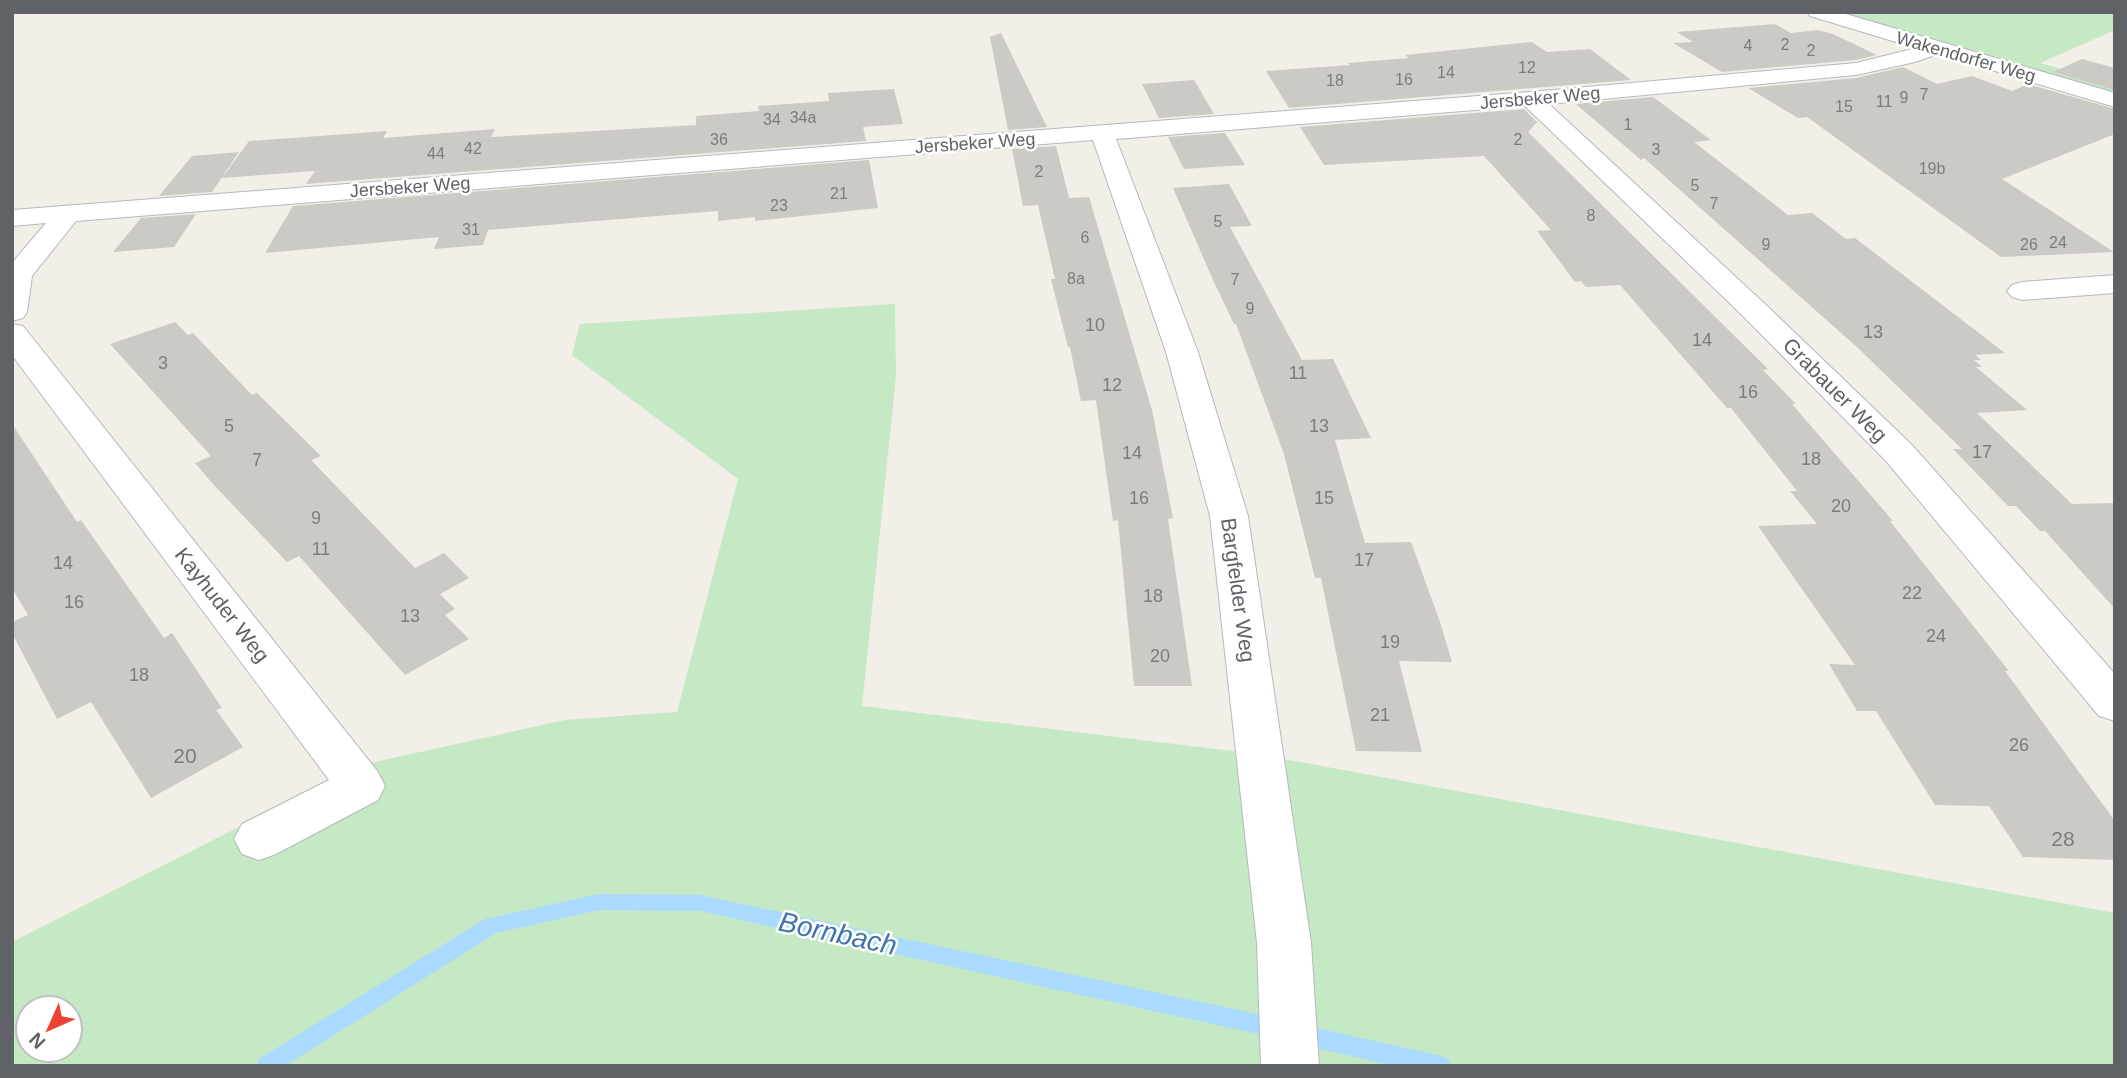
<svg xmlns="http://www.w3.org/2000/svg" width="2127" height="1078" font-family="Helvetica,sans-serif">
	<rect width="100%" height="100%" fill="#f1efe8"/>
	<path fill="#c5e8c5" fill-rule="evenodd" d="M1831,12H2115V30L2040,63L2115,84V95Z
		M895,304L896,376L862,706L1257,754L2115,913V1066H12V942L361,765L565,720L677,712L738,479L572,355L580,324ZM28,1008H70V1050H28Z"/>
	<g fill="none" stroke-linecap="round" stroke-linejoin="round">
		<path fill="#aadaff" fill-rule="evenodd" d="M599,894L700,895L1276,1018L1283,1021L1286,1028L1283,1035L1276,1038L700,911L599,910L496,933L285,1066H256L259,1059L485,919Z
			M1299,1024L1441,1056L1448,1059L1451,1066H1394L1299,1044L1292,1041L1289,1034L1292,1027Z"/>
	</g>
	<path fill="#cccac5" d="M1775,24L1791,33L1818,30L1833,34L1877,55L1856,60L1722,72L1673,43L1693,42L1677,32Z
		M1001,33L1047,127L1008,130L990,37Z
		M1532,42L1547,52L1590,49L1631,80L1289,108L1266,71L1350,65L1348,63L1409,58L1405,55Z
		M2082,59L2115,68V90L2053,72Z
		M1903,67L1937,84L1972,76L2012,91L2028,84L2115,109V134L2002,179L2114,252L2001,257L1807,117L1798,118L1748,88L1856,78Z
		M1194,80L1214,114L1159,118L1142,84Z
		M894,89L903,124L863,127L866,141L306,184L315,171L222,178L249,141L387,131L383,138L495,129L491,137L696,125V116L759,111L758,106L829,101L828,93Z
		M1653,97L1711,140L1694,142L1788,215L1812,213L1846,239L1855,238L2005,353L1975,355L1981,360H1974L1982,367H1976L2027,410L1977,413L2072,504L2115,503V609L2045,531H2040L2016,506H2008L1953,449H1962L1858,348L1644,158L1641,160L1576,104Z
		M1524,109L1537,122L1528,132L1768,369L1763,370L1796,404H1792L1893,521H1890L2009,671H2005L2115,821V860L2023,857L1989,806L1935,805L1876,711H1857L1829,664L1855,665L1758,526L1817,524L1790,491H1797L1731,408H1727L1620,285L1586,287L1581,281L1575,282L1537,231L1551,230L1484,156L1324,165L1300,127Z
		M1225,133L1245,165L1184,169L1168,137Z
		M1056,146L1069,198L1089,197L1152,410L1173,518L1168,519L1192,686H1134L1118,520L1113,521L1096,400L1081,401L1070,347H1068L1051,279H1055L1038,205L1023,206L1012,149Z
		M239,152L212,192L159,196L192,156Z
		M869,160L878,208L755,221V217L718,221V211L488,230L483,245L434,249L439,237L265,253L293,206Z
		M1229,184L1252,226L1230,227L1302,360L1333,359L1371,438L1335,440L1365,543L1411,542L1440,622L1452,662L1399,661L1422,752L1356,751L1321,578H1315L1284,454L1236,324H1234L1213,280L1173,188Z
		M196,214L174,247L113,252L141,218Z
		M175,322L188,335L193,333L252,395L257,393L321,456L311,460L415,568L444,553L469,578L440,594L455,609L445,615L469,639L405,675L299,556L287,562L213,484L195,463L211,456L110,344Z
		M12,424L77,522L81,520L164,638L172,633L222,708L216,710L243,747L151,798L91,702L57,719L12,633V622L28,615L12,588Z"/>
	<g fill="none" stroke-linecap="round" stroke-linejoin="round">
		<g stroke="#b5b8bc" stroke-width="2">
			<path id="minor" d="M1807,12H1839L2115,93V107L1938,54L1915,62L1856,75L1549,104L1766,305L1912,445L2115,674V721L2099,716L1886,461L1744,317L1525,106L1116,139L1198,352L1248,516L1311,943L1319,1066H1261L1257,943L1210,516L1166,352L1093,140L76,221L32,276L27,312L23,318L12,321V263L46,223L12,226V210L1530,92L1856,63L1916,48L1810,16Z
				M2115,275V293L2022,300L2012,297L2007,291L2012,285L2022,282Z
				M12,324L23,326L378,772L385,786L378,800L276,854L259,860L242,854L234,839L242,824L329,780L12,355Z"/>
		</g>
		<use href="#minor" fill="#fff" fill-rule="evenodd"/>
	</g>
	<g text-anchor="middle" stroke-width="5" stroke-linejoin="round" paint-order="stroke">
		<g font-size="16" fill="#7a7d7f">
			<text x="1785" y="50">2</text>
			<text x="1748" y="51">4</text>
			<text x="1811" y="56">2</text>
			<text x="1527" y="73">12</text>
			<text x="1446" y="78">14</text>
			<text x="1404" y="85">16</text>
			<text x="1335" y="86">18</text>
			<text x="1924" y="100">7</text>
			<text x="1904" y="103">9</text>
			<text x="1884" y="107">11</text>
			<text x="1844" y="112">15</text>
			<text x="803" y="123">34a</text>
			<text x="772" y="125">34</text>
			<text x="1628" y="130">1</text>
			<text x="719" y="145">36</text>
			<text x="1518" y="145">2</text>
			<text x="473" y="154">42</text>
			<text x="1656" y="155">3</text>
			<text x="436" y="159">44</text>
			<text x="1932" y="174">19b</text>
			<text x="1039" y="177">2</text>
			<text x="1695" y="191">5</text>
			<text x="839" y="199">21</text>
			<text x="1714" y="209">7</text>
			<text x="779" y="211">23</text>
			<text x="1591" y="221">8</text>
			<text x="1218" y="227">5</text>
			<text x="471" y="235">31</text>
			<text x="1085" y="243">6</text>
			<text x="2058" y="248">24</text>
			<text x="1766" y="250">9</text>
			<text x="2029" y="250">26</text>
			<text x="1076" y="284">8a</text>
			<text x="1235" y="285">7</text>
			<text x="1250" y="314">9</text>
		</g>
		<g font-size="18" fill="#5f6368" stroke="#fff">
			<text transform="translate(1966 57) rotate(16)" y="6">Wakendorfer Weg</text>
			<text transform="translate(1540 98) rotate(-5)" y="6">Jersbeker Weg</text>
			<text transform="translate(975 143) rotate(-4)" y="6">Jersbeker Weg</text>
			<text transform="translate(410 187) rotate(-4)" y="6">Jersbeker Weg</text>
		</g>
		<g font-size="18" fill="#7a7d7f">
			<text x="1095" y="331">10</text>
			<text x="1873" y="338">13</text>
			<text x="1702" y="346">14</text>
			<text x="163" y="369">3</text>
			<text x="1298" y="379">11</text>
			<text x="1112" y="391">12</text>
			<text x="1748" y="398">16</text>
			<text x="229" y="432">5</text>
			<text x="1319" y="432">13</text>
			<text x="1982" y="458">17</text>
			<text x="1132" y="459">14</text>
			<text x="1811" y="465">18</text>
			<text x="257" y="466">7</text>
			<text x="1139" y="504">16</text>
			<text x="1324" y="504">15</text>
			<text x="1841" y="512">20</text>
			<text x="316" y="524">9</text>
			<text x="321" y="555">11</text>
			<text x="1364" y="566">17</text>
			<text x="63" y="569">14</text>
			<text x="1912" y="599">22</text>
			<text x="1153" y="602">18</text>
			<text x="74" y="608">16</text>
			<text x="410" y="622">13</text>
			<text x="1936" y="642">24</text>
			<text x="1390" y="648">19</text>
			<text x="1160" y="662">20</text>
			<text x="139" y="681">18</text>
			<text x="1380" y="721">21</text>
			<text x="2019" y="751">26</text>
		</g>
		<g font-size="21" fill="#5f6368" stroke="#fff">
			<text transform="translate(1835 390) rotate(45)" y="7">Grabauer Weg</text>
			<text transform="translate(1238 590) rotate(82)" y="7">Bargfelder Weg</text>
			<text transform="translate(222 605) rotate(52)" y="7">Kayhuder Weg</text>
		</g>
		<g font-size="21" fill="#7a7d7f">
			<text x="185" y="763">20</text>
			<text x="2063" y="846">28</text>
		</g>
		<g font-size="28" font-style="italic" fill="#4174aa" stroke="#fff">
			<text transform="translate(838 933) rotate(12)" y="10">Bornbach</text>
		</g>
	</g>
	<rect width="2127" height="1078" fill="none" stroke="#5f6368" stroke-width="28"/>
	<g transform="translate(49 1029) rotate(225)"><circle r="33" fill="#ffffff" stroke="#bfc1c3" stroke-width="2"/>
	<path d="M0-5L12 26L0 18L-12 26Z" fill="#ea4335"/>
	<text y="-10" font-size="19" font-weight="bold" text-anchor="middle" fill="#5f6368">N</text>
	</g>
</svg>
